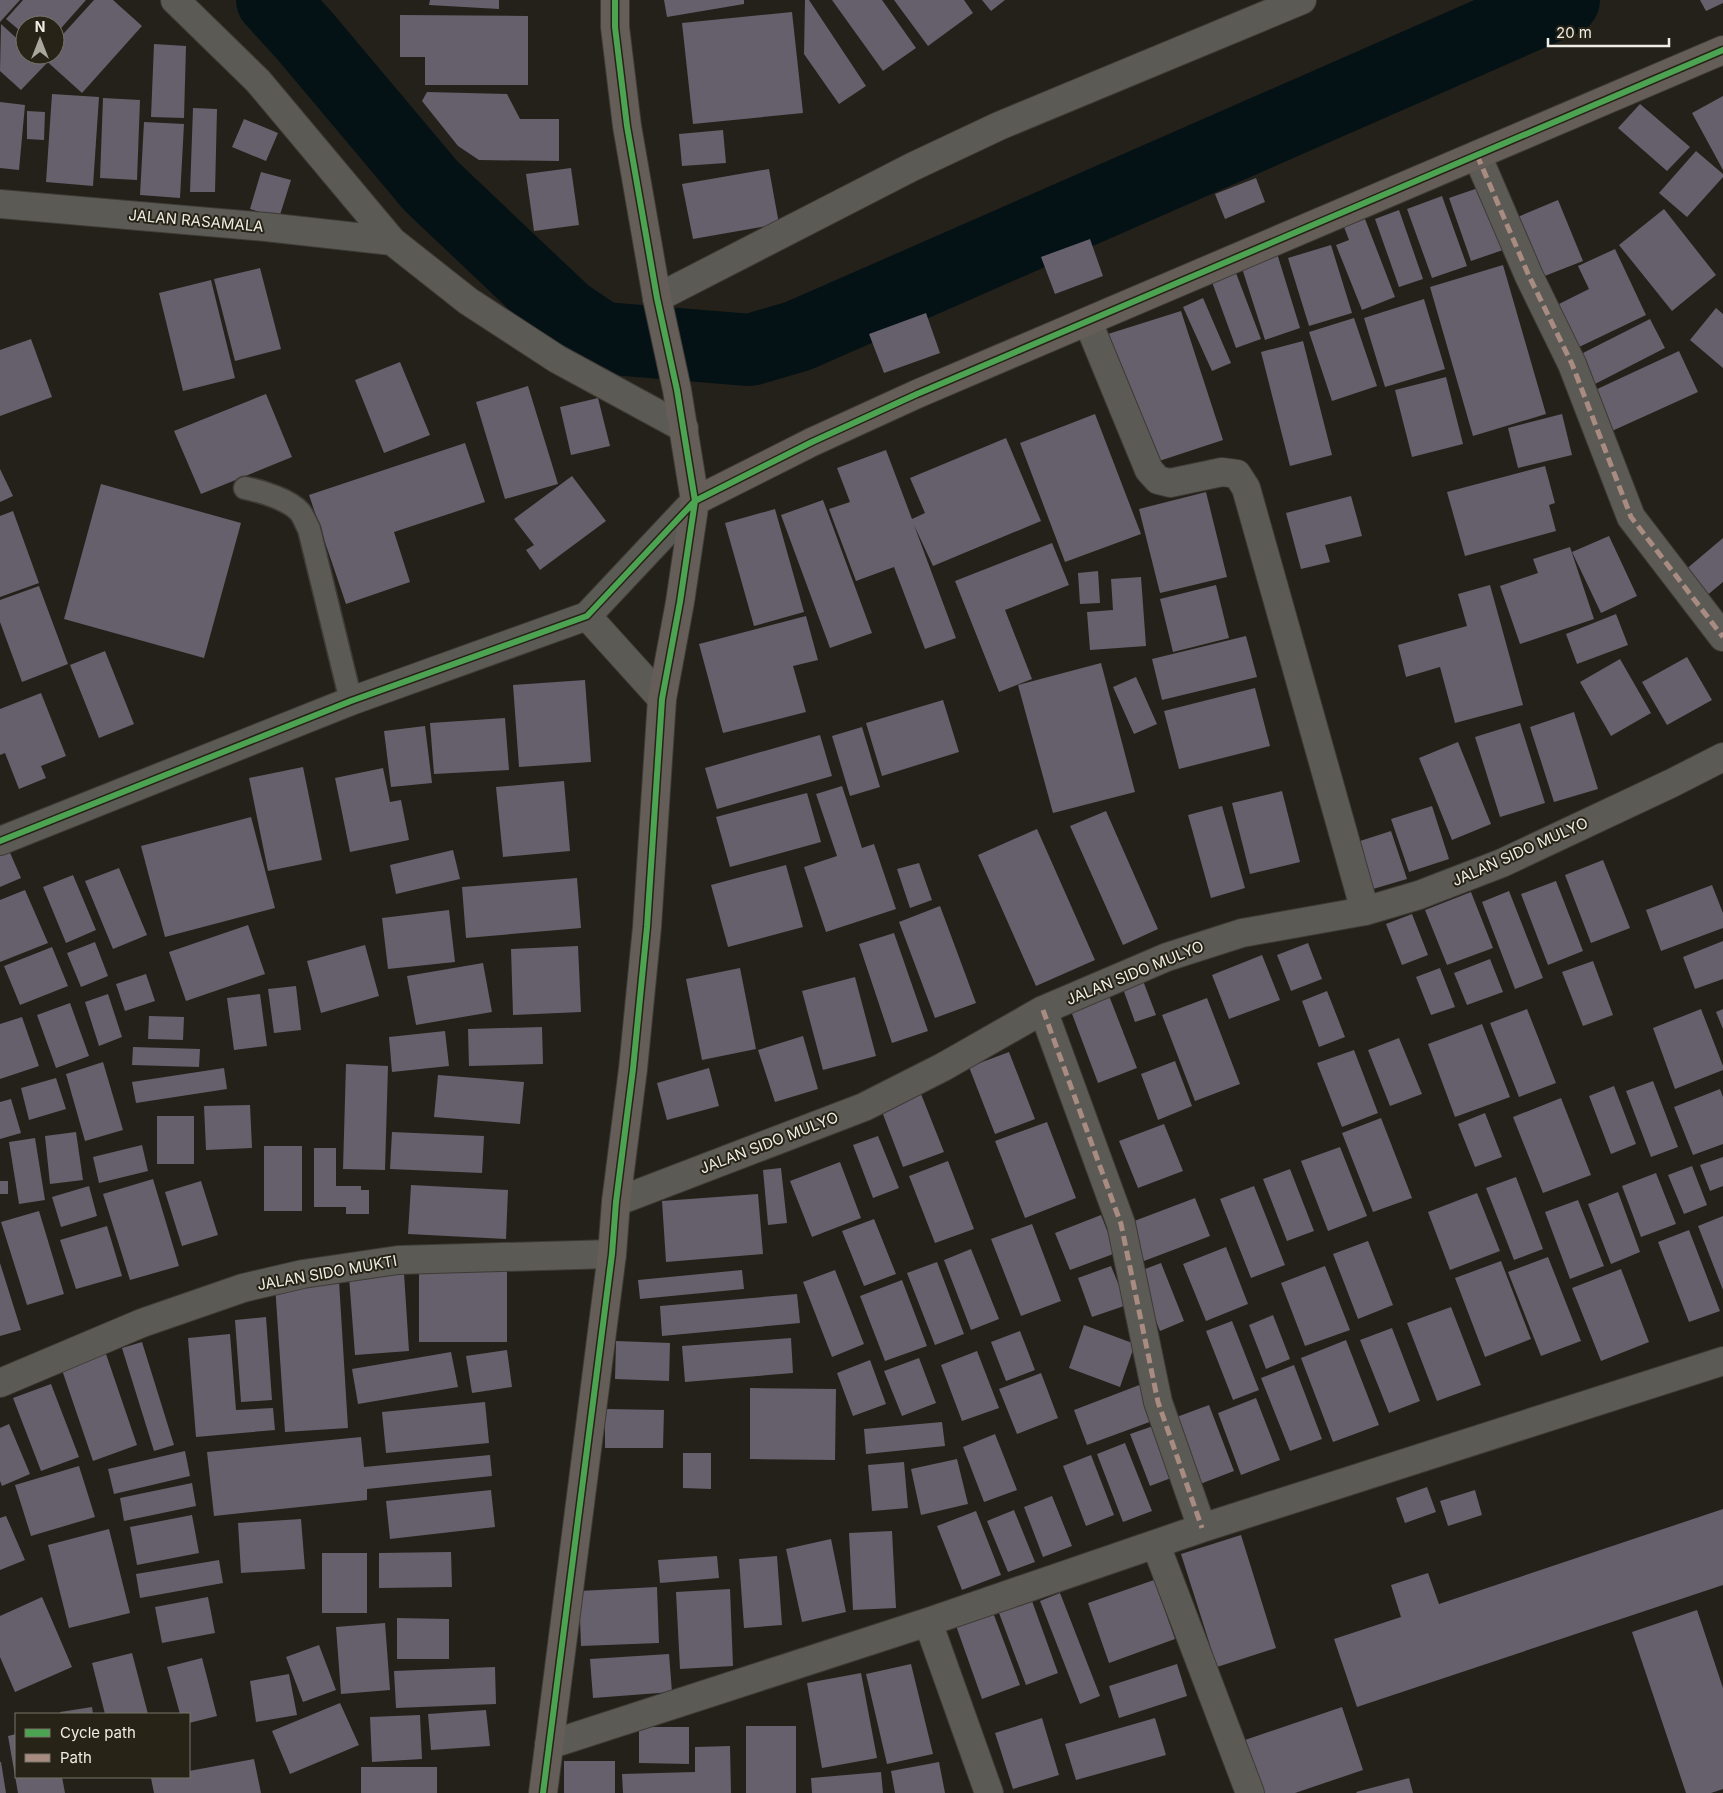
<svg xmlns="http://www.w3.org/2000/svg" width="1723" height="1793" font-family="Inter,sans-serif">
	<rect width="100%" height="100%" fill="#24211a"/>
	<g fill="none" stroke-linecap="round" stroke-linejoin="round">
		<path stroke="#041115" stroke-width="72" d="M272,0L304,35L431,186L565,313L602,338L750,350L798,336L1564,0"/>
	</g>
	<path fill="#65606c" d="M0,0H20L0,22Z
		M23,0H86L55,35V25H25V35L6,19Z
		M94,0H113L142,26L82,93L42,57L44,55H55V43Z
		M430,0H499V9L429,5Z
		M664,0H744V4L667,17Z
		M805,0H809L866,86L839,104L804,54Z
		M832,0H882L916,48L883,71Z
		M894,0H964L973,13L928,46Z
		M982,0H1005L991,11Z
		M1700,0H1723V3L1706,11Z
		M792,12L803,113L693,124L682,23Z
		M400,15L528,16V85H425V57H400Z
		M1,24L25,46V55H36L46,64L21,90L0,71Z
		M154,44L186,46L184,118L151,117Z
		M427,92L507,94L520,119H559V161L479,160L458,146L422,101Z
		M52,94L99,97L93,186L46,182Z
		M1723,96V170L1692,113Z
		M103,98L140,100L137,180L100,178Z
		M0,102L25,105L19,170L0,168Z
		M1640,104L1690,147L1667,171L1618,128Z
		M193,108L217,109L215,192H190Z
		M27,111L45,112L44,140L27,139Z
		M244,119L278,133L266,161L232,147Z
		M144,122L184,124L180,198L140,195Z
		M723,130L726,163L682,166L679,134Z
		M1696,151L1723,174V177L1687,217L1659,193Z
		M571,168L579,225L534,231L526,174Z
		M769,169L779,224L693,239L682,184Z
		M261,172L291,180L279,218L250,209Z
		M1256,178L1265,202L1225,219L1215,194Z
		M1481,187L1503,250L1471,261L1449,198Z
		M1442,196L1467,266L1432,278L1407,209Z
		M1558,200L1583,261L1537,279L1513,219Z
		M1664,209L1716,275L1672,311L1619,245Z
		M1399,210L1423,279L1399,287L1375,219Z
		M1365,219L1395,297L1362,310L1336,245L1349,240L1344,227Z
		M1090,239L1103,276L1055,294L1041,257Z
		M1331,245L1352,313L1309,326L1288,258Z
		M1615,249L1646,315L1577,348L1557,305L1589,289L1578,266Z
		M1276,250L1300,328L1265,340L1240,262Z
		M1503,265L1546,414L1473,436L1430,287Z
		M260,268L281,349L235,361L214,279Z
		M1236,273L1261,339L1236,348L1212,282Z
		M211,280L235,378L183,391L159,293Z
		M1203,298L1231,363L1212,371L1183,307Z
		M1424,299L1445,369L1385,387L1364,318Z
		M1716,308L1723,314V368L1690,340Z
		M1181,311L1223,440L1150,464L1108,334Z
		M926,313L940,353L884,373L869,334Z
		M1354,318L1377,386L1332,401L1309,332Z
		M1650,319L1665,348L1595,384L1579,355Z
		M31,339L52,397L0,416V350Z
		M1303,341L1332,455L1290,466L1261,352Z
		M1679,351L1698,392L1612,431L1593,391Z
		M400,362L430,435L384,453L355,380Z
		M1446,377L1463,444L1412,457L1395,390Z
		M528,386L558,484L505,499L476,402Z
		M266,394L292,457L201,494L174,431Z
		M598,398L610,446L571,455L560,407Z
		M1095,414L1141,534L1065,562L1020,443Z
		M1562,414L1572,455L1518,468L1508,428Z
		M1006,438L1041,521L933,566L914,525L956,638L925,649L894,567L856,581L829,509L850,502L837,468L886,450L912,519L925,513L910,478Z
		M465,443L485,502L394,532L410,582L346,604L309,495Z
		M1545,466L1555,503L1549,505L1556,531L1465,556L1447,492Z
		M0,469L13,496L0,502Z
		M572,476L606,521L540,570L526,550L534,545L514,519Z
		M101,484L241,523L204,658L64,619Z
		M1206,492L1227,577L1160,593L1139,509Z
		M1351,496L1362,536L1325,545L1330,562L1301,569L1286,513Z
		M823,500L872,633L830,648L781,515Z
		M775,509L804,612L754,626L725,523Z
		M13,511L39,583L0,597V516Z
		M1609,536L1637,596L1601,613L1572,552Z
		M1723,538V582L1705,597L1684,571Z
		M1052,543L1069,585L1005,610L1032,679L999,692L955,581Z
		M1570,547L1594,619L1520,644L1500,586L1538,573L1533,559Z
		M1098,571L1100,603L1080,604L1078,573Z
		M1141,577L1146,646L1090,650L1087,612L1113,610L1111,579Z
		M1216,585L1229,638L1173,652L1160,599Z
		M1490,585L1523,705L1455,723L1440,667L1406,677L1398,645L1467,626L1458,594Z
		M39,586L68,664L22,682L0,622V600Z
		M1616,614L1628,645L1577,664L1566,634Z
		M806,616L818,660L793,666L806,712L723,733L699,644Z
		M1246,636L1257,677L1162,700L1152,659Z
		M105,651L134,724L99,738L70,665Z
		M1687,657L1712,700L1667,725L1642,682Z
		M1620,659L1651,713L1611,736L1580,682Z
		M1101,663L1135,792L1053,813L1018,685Z
		M1136,677L1157,724L1134,734L1113,687Z
		M585,680L591,762L519,767L513,685Z
		M1255,688L1270,746L1179,769L1164,711Z
		M41,693L66,756L41,766L46,778L19,789L5,753L0,755V709Z
		M943,700L959,752L882,776L866,723Z
		M1574,712L1598,789L1554,802L1530,727Z
		M505,718L509,770L434,774L430,723Z
		M1520,723L1545,803L1500,817L1475,737Z
		M425,726L432,783L391,787L384,731Z
		M862,727L880,787L850,796L832,736Z
		M820,735L832,776L717,809L705,768Z
		M1458,742L1491,824L1452,840L1419,758Z
		M303,767L322,860L268,871L249,778Z
		M383,768L390,802L401,800L409,840L350,852L335,778Z
		M564,781L570,851L503,857L496,787Z
		M842,786L862,848L874,844L896,909L826,932L804,867L837,856L816,794Z
		M1282,791L1300,862L1250,874L1232,803Z
		M807,793L821,842L730,867L716,817Z
		M1222,806L1245,888L1211,898L1188,815Z
		M1432,806L1449,859L1409,872L1391,819Z
		M1106,811L1158,929L1123,945L1070,826Z
		M251,817L275,908L165,937L141,846Z
		M1037,829L1095,960L1036,986L978,855Z
		M1391,831L1407,879L1373,889L1357,842Z
		M8,848L21,878L0,887V851Z
		M453,850L460,879L396,894L390,865Z
		M1603,860L1630,928L1591,943L1565,875Z
		M919,863L932,900L910,908L897,869Z
		M786,865L803,927L728,947L711,885Z
		M119,868L147,935L113,949L85,881Z
		M73,875L96,930L66,943L43,887Z
		M577,878L581,928L466,938L462,887Z
		M1556,881L1583,951L1548,965L1521,894Z
		M1712,885L1723,913V928L1661,951L1646,910Z
		M25,890L48,943L0,962V900Z
		M1509,891L1543,978L1515,989L1482,902Z
		M1471,892L1493,948L1447,965L1425,910Z
		M940,906L976,1003L935,1018L899,922Z
		M449,910L455,962L388,969L382,918Z
		M1412,914L1428,955L1402,965L1386,924Z
		M248,925L265,974L186,1001L169,952Z
		M894,933L928,1031L892,1043L859,944Z
		M1723,941V979L1695,989L1683,957Z
		M95,942L108,976L81,987L67,953Z
		M1308,943L1322,979L1291,991L1277,955Z
		M365,945L379,996L321,1013L307,961Z
		M578,946L581,1012L513,1015L511,949Z
		M52,947L68,986L20,1005L4,966Z
		M1262,955L1280,1000L1229,1019L1212,975Z
		M1490,959L1503,992L1467,1005L1454,973Z
		M1593,961L1613,1015L1583,1026L1562,972Z
		M483,963L492,1012L416,1025L407,976Z
		M740,968L756,1049L702,1060L686,979Z
		M1440,968L1455,1007L1431,1015L1416,977Z
		M146,974L155,1001L125,1011L116,984Z
		M855,977L876,1056L823,1070L802,991Z
		M1142,978L1156,1015L1135,1022L1122,986Z
		M296,986L301,1030L274,1033L268,989Z
		M1106,988L1137,1068L1098,1083L1068,1003Z
		M1327,991L1345,1037L1319,1047L1302,1001Z
		M108,994L122,1037L99,1046L85,1002Z
		M260,994L267,1046L234,1050L227,998Z
		M1207,998L1240,1084L1195,1101L1162,1015Z
		M70,1003L89,1056L56,1068L37,1015Z
		M1527,1009L1556,1083L1519,1097L1490,1023Z
		M1701,1009L1723,1066V1070L1675,1089L1653,1028Z
		M1723,1009V1029L1716,1012Z
		M149,1016L184,1017L183,1040L148,1039Z
		M22,1017L39,1066L0,1079V1024Z
		M1482,1024L1510,1097L1455,1117L1428,1044Z
		M542,1027L543,1064L469,1066L468,1029Z
		M445,1031L449,1066L392,1072L389,1037Z
		M803,1036L818,1089L775,1102L758,1050Z
		M1399,1038L1422,1094L1390,1106L1368,1050Z
		M133,1047L200,1049L199,1067L132,1065Z
		M1354,1050L1378,1113L1342,1127L1317,1063Z
		M1009,1052L1035,1119L995,1134L969,1067Z
		M1175,1061L1192,1106L1158,1120L1141,1074Z
		M103,1062L123,1130L85,1141L66,1074Z
		M346,1064L388,1066L385,1170L343,1169Z
		M224,1068L227,1089L136,1103L132,1082Z
		M709,1068L719,1106L667,1120L657,1083Z
		M438,1075L524,1082L520,1124L434,1117Z
		M56,1078L66,1109L29,1120L21,1088Z
		M1653,1081L1678,1147L1651,1157L1626,1091Z
		M1614,1086L1636,1144L1611,1154L1589,1096Z
		M1720,1089L1723,1097V1144L1693,1155L1674,1107Z
		M921,1094L944,1152L903,1167L881,1109Z
		M1561,1098L1591,1175L1543,1193L1513,1117Z
		M11,1099L21,1133L0,1139V1102Z
		M250,1105L252,1148L206,1150L204,1106Z
		M1485,1113L1502,1157L1475,1167L1458,1124Z
		M157,1116H194V1164H157Z
		M1381,1118L1412,1198L1373,1212L1342,1133Z
		M1047,1122L1076,1198L1025,1218L995,1141Z
		M1164,1124L1183,1171L1138,1188L1119,1141Z
		M76,1132L83,1180L50,1184L45,1136Z
		M392,1132L484,1136L482,1173L390,1169Z
		M878,1136L899,1188L873,1198L853,1145Z
		M35,1138L45,1200L19,1204L9,1142Z
		M142,1145L148,1171L99,1183L93,1157Z
		M264,1146H302V1211H264Z
		M1340,1147L1367,1216L1328,1231L1301,1161Z
		M314,1148H336V1186H361V1190H369V1214H346V1207H314Z
		M1723,1157V1186L1710,1191L1700,1165Z
		M948,1161L974,1229L935,1243L909,1176Z
		M840,1162L861,1218L812,1237L790,1181Z
		M1692,1166L1707,1205L1684,1214L1668,1175Z
		M781,1168L787,1223L768,1225L763,1170Z
		M1290,1169L1314,1231L1287,1241L1263,1179Z
		M1656,1173L1676,1224L1641,1237L1622,1186Z
		M1516,1177L1543,1249L1514,1260L1486,1188Z
		M153,1179L179,1266L130,1280L103,1194Z
		M0,1181H8V1194H0Z
		M201,1181L218,1235L182,1246L165,1192Z
		M411,1185L508,1190L506,1239L408,1234Z
		M89,1186L97,1216L61,1227L52,1197Z
		M1254,1186L1285,1265L1251,1278L1220,1199Z
		M1618,1192L1640,1252L1611,1264L1588,1204Z
		M1477,1193L1500,1251L1450,1270L1428,1212Z
		M758,1194L763,1254L666,1262L662,1201Z
		M1195,1198L1210,1236L1144,1261L1129,1223Z
		M1578,1200L1604,1266L1570,1279L1545,1212Z
		M39,1211L64,1294L27,1305L1,1222Z
		M1101,1215L1116,1253L1070,1270L1055,1233Z
		M1723,1216V1290L1698,1226Z
		M874,1219L896,1274L864,1286L842,1231Z
		M1032,1224L1061,1301L1021,1316L991,1239Z
		M107,1226L122,1276L76,1289L60,1240Z
		M1689,1230L1720,1311L1689,1322L1658,1242Z
		M1368,1241L1393,1305L1358,1319L1333,1254Z
		M1226,1247L1248,1304L1206,1321L1183,1264Z
		M971,1249L999,1319L971,1330L944,1260Z
		M1548,1257L1581,1341L1541,1356L1508,1272Z
		M1501,1261L1531,1339L1485,1357L1455,1278Z
		M419,1262H507V1342H419Z
		M937,1262L964,1334L935,1345L907,1273Z
		M0,1263L21,1330L0,1336Z
		M1161,1263L1184,1321L1160,1331L1137,1272Z
		M1111,1266L1127,1305L1092,1317L1078,1278Z
		M1325,1266L1350,1330L1305,1346L1281,1283Z
		M1621,1269L1649,1342L1601,1361L1572,1288Z
		M742,1270L744,1289L640,1299L638,1280Z
		M835,1270L864,1344L832,1357L803,1282Z
		M404,1273L409,1351L355,1355L349,1277Z
		M902,1280L927,1346L885,1361L860,1296Z
		M339,1281L348,1428L285,1432L275,1285Z
		M797,1294L800,1323L662,1336L660,1306Z
		M1451,1307L1481,1385L1437,1401L1407,1323Z
		M1273,1315L1290,1359L1266,1369L1249,1325Z
		M266,1317L272,1400L241,1402L235,1320Z
		M1232,1321L1259,1390L1233,1400L1206,1331Z
		M1084,1325L1135,1344L1120,1387L1069,1368Z
		M1392,1328L1420,1401L1389,1413L1360,1340Z
		M1020,1331L1035,1370L1006,1381L991,1342Z
		M230,1334L236,1410L273,1408L275,1430L196,1437L188,1338Z
		M791,1338L793,1373L685,1382L682,1346Z
		M1346,1340L1379,1425L1333,1442L1301,1358Z
		M616,1341L670,1343L669,1381L615,1379Z
		M142,1342L174,1445L154,1451L122,1348Z
		M507,1350L512,1387L472,1393L466,1356Z
		M105,1351L137,1445L93,1461L61,1367Z
		M977,1351L999,1408L962,1421L941,1365Z
		M451,1352L458,1387L358,1404L352,1369Z
		M919,1358L936,1403L902,1416L884,1371Z
		M870,1360L886,1404L853,1416L837,1373Z
		M1294,1365L1322,1439L1290,1451L1261,1378Z
		M1041,1373L1058,1418L1017,1434L999,1389Z
		M51,1384L79,1457L41,1471L13,1398Z
		M1142,1384L1155,1420L1087,1445L1074,1410Z
		M750,1388L836,1389L835,1460L750,1459Z
		M1256,1398L1280,1460L1241,1475L1218,1413Z
		M485,1402L489,1443L386,1453L382,1412Z
		M1209,1405L1234,1471L1200,1484L1174,1418Z
		M605,1409L664,1410L663,1448H605Z
		M942,1422L945,1446L866,1454L864,1429Z
		M9,1424L30,1474L2,1486L0,1481V1428Z
		M1159,1424L1179,1475L1150,1486L1130,1434Z
		M995,1434L1017,1490L984,1502L963,1447Z
		M361,1437L364,1467L490,1455L492,1476L367,1489V1500L214,1516L207,1452Z
		M1125,1443L1152,1511L1123,1522L1097,1454Z
		M185,1451L190,1476L114,1494L108,1469Z
		M683,1453H711V1489L683,1488Z
		M1091,1455L1114,1515L1086,1526L1063,1466Z
		M957,1459L968,1504L921,1515L911,1469Z
		M904,1462L908,1508L872,1511L868,1465Z
		M79,1466L95,1517L31,1536L15,1485Z
		M192,1483L196,1506L124,1521L120,1498Z
		M1427,1487L1436,1512L1405,1523L1396,1498Z
		M491,1490L495,1527L390,1539L386,1501Z
		M1475,1490L1482,1515L1448,1526L1440,1501Z
		M1052,1496L1072,1546L1043,1557L1024,1507Z
		M1723,1509V1585L1357,1707L1334,1639L1401,1617L1391,1585L1428,1573L1439,1604Z
		M1014,1510L1035,1562L1008,1572L987,1521Z
		M976,1511L1001,1575L962,1590L937,1526Z
		M192,1515L199,1553L137,1565L130,1527Z
		M6,1516L25,1560L0,1570V1518Z
		M301,1519L305,1569L241,1573L238,1523Z
		M109,1529L130,1613L69,1628L48,1545Z
		M892,1531L896,1608L853,1610L849,1533Z
		M1241,1535L1276,1648L1217,1667L1181,1554Z
		M831,1539L846,1612L802,1622L786,1549Z
		M451,1552L452,1587L379,1588V1553Z
		M322,1553H367V1613H322Z
		M717,1556L719,1578L660,1583L658,1560Z
		M777,1556L782,1625L744,1628L739,1559Z
		M219,1560L223,1583L140,1598L136,1574Z
		M1154,1580L1175,1639L1109,1663L1088,1603Z
		M657,1587L659,1643L581,1646L579,1591Z
		M730,1589L733,1666L680,1669L676,1592Z
		M1060,1593L1100,1696L1080,1704L1040,1601Z
		M42,1597L72,1667L15,1692L0,1657V1616Z
		M208,1597L215,1633L162,1643L155,1607Z
		M1032,1601L1058,1673L1026,1685L999,1613Z
		M991,1607L1020,1685L982,1699L954,1620Z
		M1697,1610L1723,1688V1789L1711,1793H1686L1632,1632Z
		M397,1618L449,1619V1659H397Z
		M385,1623L390,1690L341,1694L336,1627Z
		M319,1645L336,1690L303,1702L286,1657Z
		M132,1653L148,1714H105L92,1663Z
		M669,1654L672,1692L593,1698L590,1659Z
		M202,1658L217,1716L189,1723V1714H180L167,1667Z
		M911,1664L933,1754L887,1764L866,1674Z
		M1177,1664L1187,1696L1119,1718L1109,1686Z
		M495,1667L496,1704L396,1708L394,1671Z
		M861,1673L877,1758L822,1768L807,1683Z
		M289,1674L297,1715L256,1722L250,1681Z
		M340,1703L359,1745L290,1774L272,1731Z
		M92,1707L93,1714H61L60,1712Z
		M1342,1707L1363,1770L1295,1793H1260L1242,1741Z
		M486,1710L490,1746L431,1750L428,1714Z
		M420,1715L422,1759L372,1762L370,1717Z
		M1042,1718L1059,1775L1013,1789L995,1733Z
		M1155,1718L1166,1755L1076,1780L1065,1744Z
		M746,1726H796V1793H746Z
		M639,1727H689V1764L639,1763Z
		M16,1734V1777H62L65,1793H18L8,1736Z
		M730,1746L731,1793H623L622,1774L695,1772V1747Z
		M254,1759L261,1793H154L151,1778L189,1777V1771Z
		M564,1761H615V1793H564Z
		M0,1762H1L6,1793H0Z
		M939,1762L945,1793H895L891,1771Z
		M361,1767H437V1793H361Z
		M881,1772L883,1793H812L811,1778Z
		M1409,1778L1413,1793H1357L1356,1792Z"/>
	<g fill="none" stroke-linecap="round" stroke-linejoin="round">
		<g stroke="#3e3b36" stroke-width="25">
			<path id="lane" d="M245,488C261,491 290,500 300,512C304,517 306,524 309,529L351,701"/>
		</g>
		<g stroke="#3e3b36" stroke-width="30">
			<path id="street" d="M175,0L258,81L392,241L468,301L557,359L684,428
				M1477,155L1529,276L1572,364L1631,517L1723,637
				M0,204L266,227L392,241
				M657,298L912,167L999,126L1302,0
				M1088,322L1149,470L1158,480L1170,483L1222,472L1237,474L1246,488L1365,911
				M587,616L662,699
				M0,841L351,701L587,616L695,501
				M1043,1010L1121,1224L1158,1402L1202,1528
				M616,1202L864,1107L943,1067L1043,1010L1167,957L1242,933L1365,911L1419,895L1502,863L1672,783L1723,757
				M0,1383L142,1323L243,1288L303,1274L398,1260L612,1254
				M1156,1545L1250,1793
				M928,1622L989,1793
				M549,1745L928,1622L1202,1528L1723,1361"/>
		</g>
		<g stroke="#3e3b36" stroke-width="30">
			<path id="secondary" d="M695,501L812,442L917,394L1723,50
				M543,1793L612,1254L616,1202L633,1069L647,927L662,699L680,602L695,501L677,390L657,298L627,126L615,27V0"/>
		</g>
		<use href="#lane" stroke="#5b5a55" stroke-width="22"/>
		<use href="#street" stroke="#5b5a55" stroke-width="28"/>
		<use href="#secondary" stroke="#655e58" stroke-width="28"/>
		<path stroke="#a88b81" stroke-width="5" stroke-dasharray="10 5" stroke-linecap="butt" d="M1477,155L1529,276L1572,364L1631,517L1723,637
			M1043,1010L1121,1224L1158,1402L1202,1528"/>
		<g stroke="#272317" stroke-width="9">
			<path id="cycleway" d="M0,841L351,701L587,616L695,501L812,442L917,394L1723,50
				M543,1793L612,1254L616,1202L633,1069L647,927L662,699L680,602L695,501L677,390L657,298L627,126L615,27V0"/>
		</g>
		<use href="#cycleway" stroke="#4ca352" stroke-width="6"/>
	</g>
	<g text-anchor="middle" stroke-width="4" stroke-linejoin="round" paint-order="stroke">
		<g font-size="15" fill="#f0ede5" stroke="#272317">
			<text transform="translate(196 221) rotate(5)" y="5">JALAN RASAMALA</text>
			<text transform="translate(1520 852) rotate(-24)" y="5">JALAN SIDO MULYO</text>
			<text transform="translate(1135 973) rotate(-22)" y="5">JALAN SIDO MULYO</text>
			<text transform="translate(769 1143) rotate(-21)" y="5">JALAN SIDO MULYO</text>
			<text transform="translate(327 1273) rotate(-10)" y="5">JALAN SIDO MUKTI</text>
		</g>
	</g>
	<rect x="15" y="1713" width="175" height="65" fill="#272317" stroke="#777469"/>
	<rect x="25" y="1729" width="25" height="8" fill="#4ca352" stroke="#777469"/>
	<text x="60" y="1738" font-size="15" fill="#f0ede5">Cycle path</text>
	<rect x="25" y="1754" width="25" height="8" fill="#a88b81" stroke="#777469"/>
	<text x="60" y="1763" font-size="15" fill="#f0ede5">Path</text>
	<g transform="translate(40 40)"><circle r="24" fill="#272317" stroke="#777469"/>
	<path d="M0-4L9 19L0 12L-9 19Z" fill="#a9a69e"/>
	<text y="-8" font-size="14" font-weight="bold" text-anchor="middle" fill="#f0ede5">N</text>
	</g>
	<path d="M1548 38v8h121v-8" fill="none" stroke="#f0ede5" stroke-width="2.5"/>
	<text x="1556" y="38" font-size="15" fill="#f0ede5" stroke="#272317" stroke-width="4" paint-order="stroke">20 m</text>
</svg>
